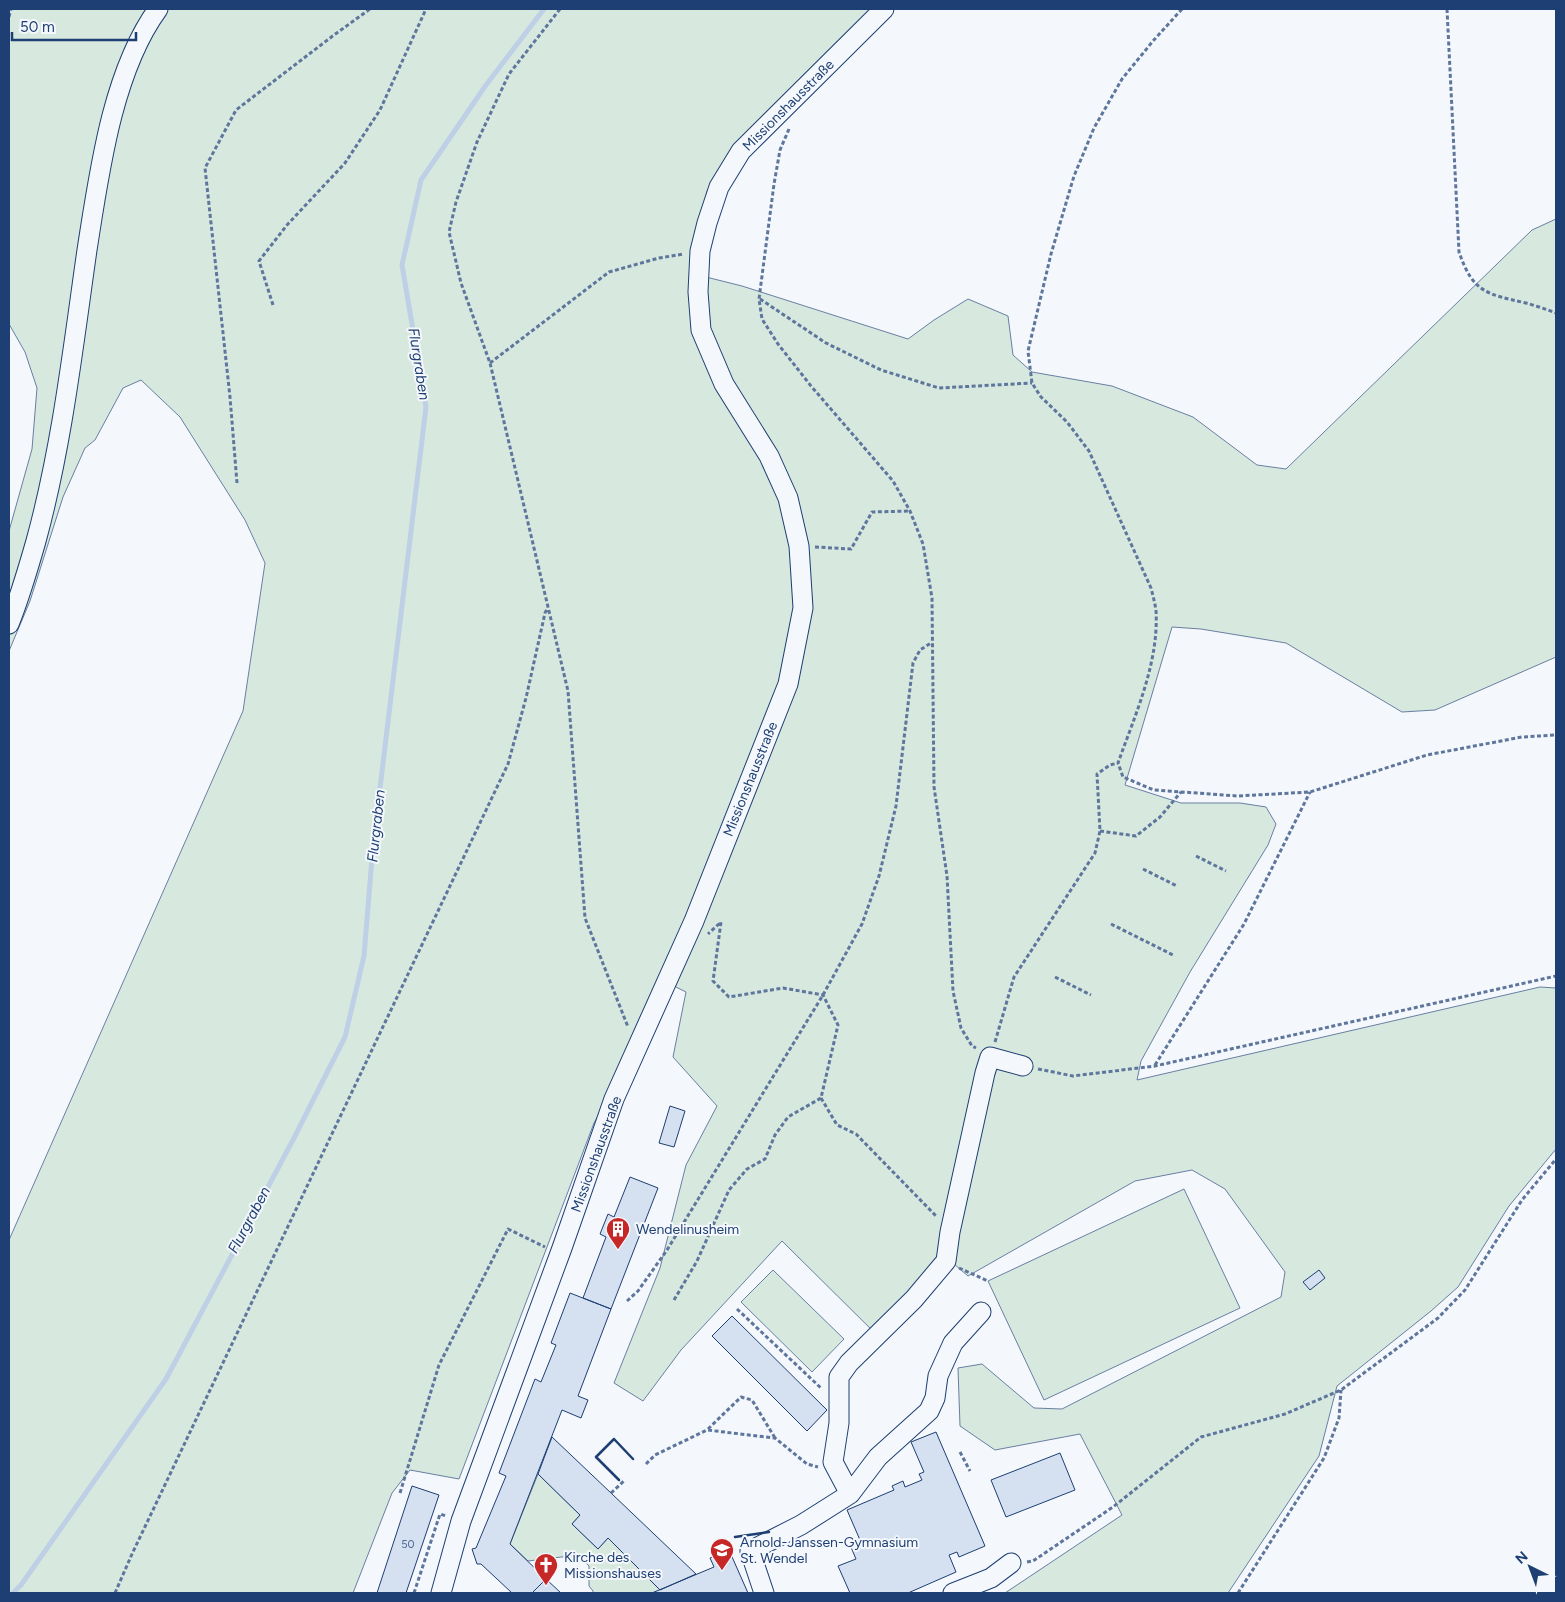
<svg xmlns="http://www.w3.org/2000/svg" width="1565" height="1602" font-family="Figtree,sans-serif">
	<rect width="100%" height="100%" fill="#f4f7fb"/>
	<path fill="#d7e8df" stroke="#687fa3" d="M9,9H874L743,138L707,191L694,274L742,286L908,339L934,320L968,299L1008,316L1013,355L1032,372L1112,386L1193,417L1257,465L1286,469L1532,230L1556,219V657L1435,710L1402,712L1286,643L1201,629L1172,627L1125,785L1181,803H1240L1266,807L1276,824L1268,845L1190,972L1141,1061L1137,1080L1540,987L1556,988V1149L1509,1206L1458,1287L1431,1311L1337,1386L1319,1456L1228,1593H1005L1122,1515L1080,1434L995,1450L960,1426L958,1368L982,1364L1034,1408L1062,1409L1281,1297L1285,1272L1225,1189L1192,1170L1135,1181L968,1276L954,1264L917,1308L884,1342L782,1241L681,1350L643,1401L614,1383L660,1268L686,1165L717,1106L673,1057L686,992L672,985L594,1123L459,1479L410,1470L392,1493L353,1593H9V1240L243,711L265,563L245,520L180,417L141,380L123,388L95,440L85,448L63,497L30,601L9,651V531L32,449L37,388L25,352L9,324Z
		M1184,1189L1240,1308L1044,1400L988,1281Z
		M773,1270L844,1339L812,1372L741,1302Z
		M538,1474L580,1515L572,1524L598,1549L608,1538L660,1590L652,1593H593V1591L589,1586V1566L578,1555L528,1561L510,1544Z"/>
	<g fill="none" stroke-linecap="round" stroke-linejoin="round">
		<path stroke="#bed0e5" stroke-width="5" d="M13,1593L21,1585L166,1379L294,1138L345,1037L364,956L373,846L426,407L402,265L421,180L486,85L544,9"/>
	</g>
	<path fill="#d5e0f0" stroke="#1d3f73" d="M670,1106L685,1111L674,1147L659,1143Z
		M630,1177L658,1188L611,1309L583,1298L606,1237L600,1234L608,1214L614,1217Z
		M1319,1270L1325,1278L1310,1290L1303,1282Z
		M570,1293L611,1309L578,1396L588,1400L581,1418L562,1410L510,1544L546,1579L532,1593H512L481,1564H477L472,1549L476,1548L506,1476L499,1473L535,1379L541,1382L556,1345L551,1343Z
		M732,1316L827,1410L807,1431L712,1336Z
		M936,1432L985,1546L959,1557L957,1552L949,1555L956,1572L908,1593H850L838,1566L856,1559L850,1545L860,1540L847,1510L894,1490L892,1486L903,1481L905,1487L922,1480L919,1474L924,1472L911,1442Z
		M552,1437L611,1493L696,1574L660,1590L608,1538L598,1549L572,1524L580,1515L538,1474Z
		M1060,1453L1075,1490L1006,1517L991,1480Z
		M412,1486L439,1495L406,1593H377Z
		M729,1550L748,1593H652L714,1567L710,1558Z
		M546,1579L561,1593H532Z"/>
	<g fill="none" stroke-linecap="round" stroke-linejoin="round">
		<g stroke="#1d3f73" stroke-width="21">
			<path id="minor" d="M9,624C20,597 28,569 36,541C62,446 73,348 87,250C99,174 112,72 158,9
				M850,1494L833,1462L839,1423V1377L849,1363L914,1299L946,1261L950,1232L985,1073L990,1057L1023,1066
				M441,1593L461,1521L562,1248L614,1099L694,921L788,684L803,608L799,546L788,498L769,456L724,384L701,330L698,292L700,251L707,223L719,187L741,151L884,9
				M764,1593L750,1551L801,1525L850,1494L878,1457L929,1411L935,1398L938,1376L953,1343L981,1312
				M953,1593L991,1578L1011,1563"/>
		</g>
		<path stroke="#5e769c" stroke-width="3" stroke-dasharray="4 2.5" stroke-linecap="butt" d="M560,9L509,74L477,142L456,202L449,232L461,283L490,363L568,691L585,918L628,1027
			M1182,9L1153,41L1122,79L1094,128L1074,176L1051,254L1028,351L1032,383L1041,397L1067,422L1089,451L1151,588C1153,596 1155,603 1156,611C1159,663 1135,715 1118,763L1123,777L1154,790L1238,796L1310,792L1427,755L1522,737L1556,735
			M1447,9L1459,252C1473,293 1487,294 1526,303C1536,306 1546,309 1556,313
			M9,17L11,9
			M789,129L780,150L774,184L759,299L762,319L778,344L811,386L893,481L910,511L923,544L932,598L934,787L947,876L953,991L961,1028L972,1046L976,1048
			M760,299L826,343L881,370L939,388L1032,383
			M273,305L259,261L287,225L345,163L380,110L426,9
			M490,363L609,272L659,258L684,254
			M237,483L230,397L205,168L236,110L334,35L370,9
			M815,547L851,549L872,512L910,511
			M1100,831L1136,836L1160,817L1181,792
			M1196,856L1226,871
			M1143,869L1177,886
			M1111,924L1175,956
			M1055,977L1091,995
			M995,1042L1014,977L1095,853L1100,831L1097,774L1110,765L1118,763
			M1155,1065L1244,924L1310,792
			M1038,1069L1073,1076L1155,1066L1556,976
			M821,1098L837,1125L856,1134L936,1216
			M959,1268L988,1281
			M674,1300L697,1261L729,1190L747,1169L765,1159L775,1135L788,1117L821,1098L838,1025L823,995L783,988L729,997L713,981L721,922L708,934
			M627,1301L638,1291L667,1250L823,995L862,924L879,876L896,806L913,663L920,650L931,643
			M737,1309L822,1389
			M708,1429L741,1397L752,1400L775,1438
			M960,1452L970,1471
			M646,1464L655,1455L707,1430L775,1438L807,1464L818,1467
			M400,1493L439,1365L508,1229L545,1247
			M611,1493L624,1481
			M1027,1562L1033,1561L1113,1507L1201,1437L1285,1414L1341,1390L1438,1318L1465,1290L1522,1200L1556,1159
			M115,1593L132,1554L508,764L526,698L545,613L547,609
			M414,1593L440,1514L446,1516
			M1238,1593L1324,1458L1339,1418L1341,1390"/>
		<use href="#minor" stroke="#f4f7fb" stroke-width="19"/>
		<path stroke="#1d3f73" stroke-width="2.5" d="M619,1480L596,1457L614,1439L633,1459
			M735,1537L769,1532"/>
	</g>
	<defs>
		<g id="building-pin" transform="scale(1.25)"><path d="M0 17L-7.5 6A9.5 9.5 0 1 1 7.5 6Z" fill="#c62828" stroke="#f4f7fb"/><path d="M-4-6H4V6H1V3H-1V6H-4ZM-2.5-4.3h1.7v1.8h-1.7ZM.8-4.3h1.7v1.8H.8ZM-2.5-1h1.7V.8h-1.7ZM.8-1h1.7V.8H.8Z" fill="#fff"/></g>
		<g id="school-pin" transform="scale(1.25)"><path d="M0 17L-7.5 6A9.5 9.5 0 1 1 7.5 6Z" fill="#c62828" stroke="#f4f7fb"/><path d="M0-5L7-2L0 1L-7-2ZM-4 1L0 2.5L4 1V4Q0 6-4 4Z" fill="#fff"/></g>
		<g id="church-pin" transform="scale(1.25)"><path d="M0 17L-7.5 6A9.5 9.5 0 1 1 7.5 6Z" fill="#c62828" stroke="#f4f7fb"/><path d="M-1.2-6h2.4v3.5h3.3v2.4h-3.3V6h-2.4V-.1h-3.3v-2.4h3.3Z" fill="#fff"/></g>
	</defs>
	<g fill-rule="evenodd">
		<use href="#building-pin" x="618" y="1229"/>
		<use href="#school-pin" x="722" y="1550"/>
		<use href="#church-pin" x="546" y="1565"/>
	</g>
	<g text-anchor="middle" stroke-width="4" stroke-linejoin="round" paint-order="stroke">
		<g font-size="11" fill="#4b6792">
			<text x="408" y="1548">50</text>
		</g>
		<g font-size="14" fill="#1d3f73" stroke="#f4f7fb">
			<text transform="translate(788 105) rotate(-45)" y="5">Missionshausstraße</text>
			<text transform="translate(750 779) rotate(-68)" y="5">Missionshausstraße</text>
			<text transform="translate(596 1154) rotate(-70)" y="5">Missionshausstraße</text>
		</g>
		<g font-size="14" fill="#1d3f73" stroke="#f4f7fb" text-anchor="start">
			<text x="636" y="1234">Wendelinusheim</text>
			<text x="740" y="1547">Arnold-Janssen-Gymnasium<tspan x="740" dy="16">St. Wendel</tspan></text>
			<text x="564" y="1562">Kirche des<tspan x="564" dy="16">Missionshauses</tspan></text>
		</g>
		<g font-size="15" font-style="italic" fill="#1d3f73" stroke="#f4f7fb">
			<text transform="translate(419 364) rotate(81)" y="5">Flurgraben</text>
			<text transform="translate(376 826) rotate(-84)" y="5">Flurgraben</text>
			<text transform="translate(249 1220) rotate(-62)" y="5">Flurgraben</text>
		</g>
	</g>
	<rect width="1565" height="1602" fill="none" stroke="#1d3f73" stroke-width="20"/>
	<g transform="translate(1530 1567) rotate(318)" stroke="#f4f7fb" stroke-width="4" paint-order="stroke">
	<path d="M0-4L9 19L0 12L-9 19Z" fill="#1d3f73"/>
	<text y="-8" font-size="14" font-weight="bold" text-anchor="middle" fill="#1d3f73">N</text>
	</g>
	<path d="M12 32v8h124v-8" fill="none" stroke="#1d3f73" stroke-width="2.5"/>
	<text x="20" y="32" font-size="15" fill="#1d3f73" stroke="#f4f7fb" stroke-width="4" paint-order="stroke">50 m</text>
</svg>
